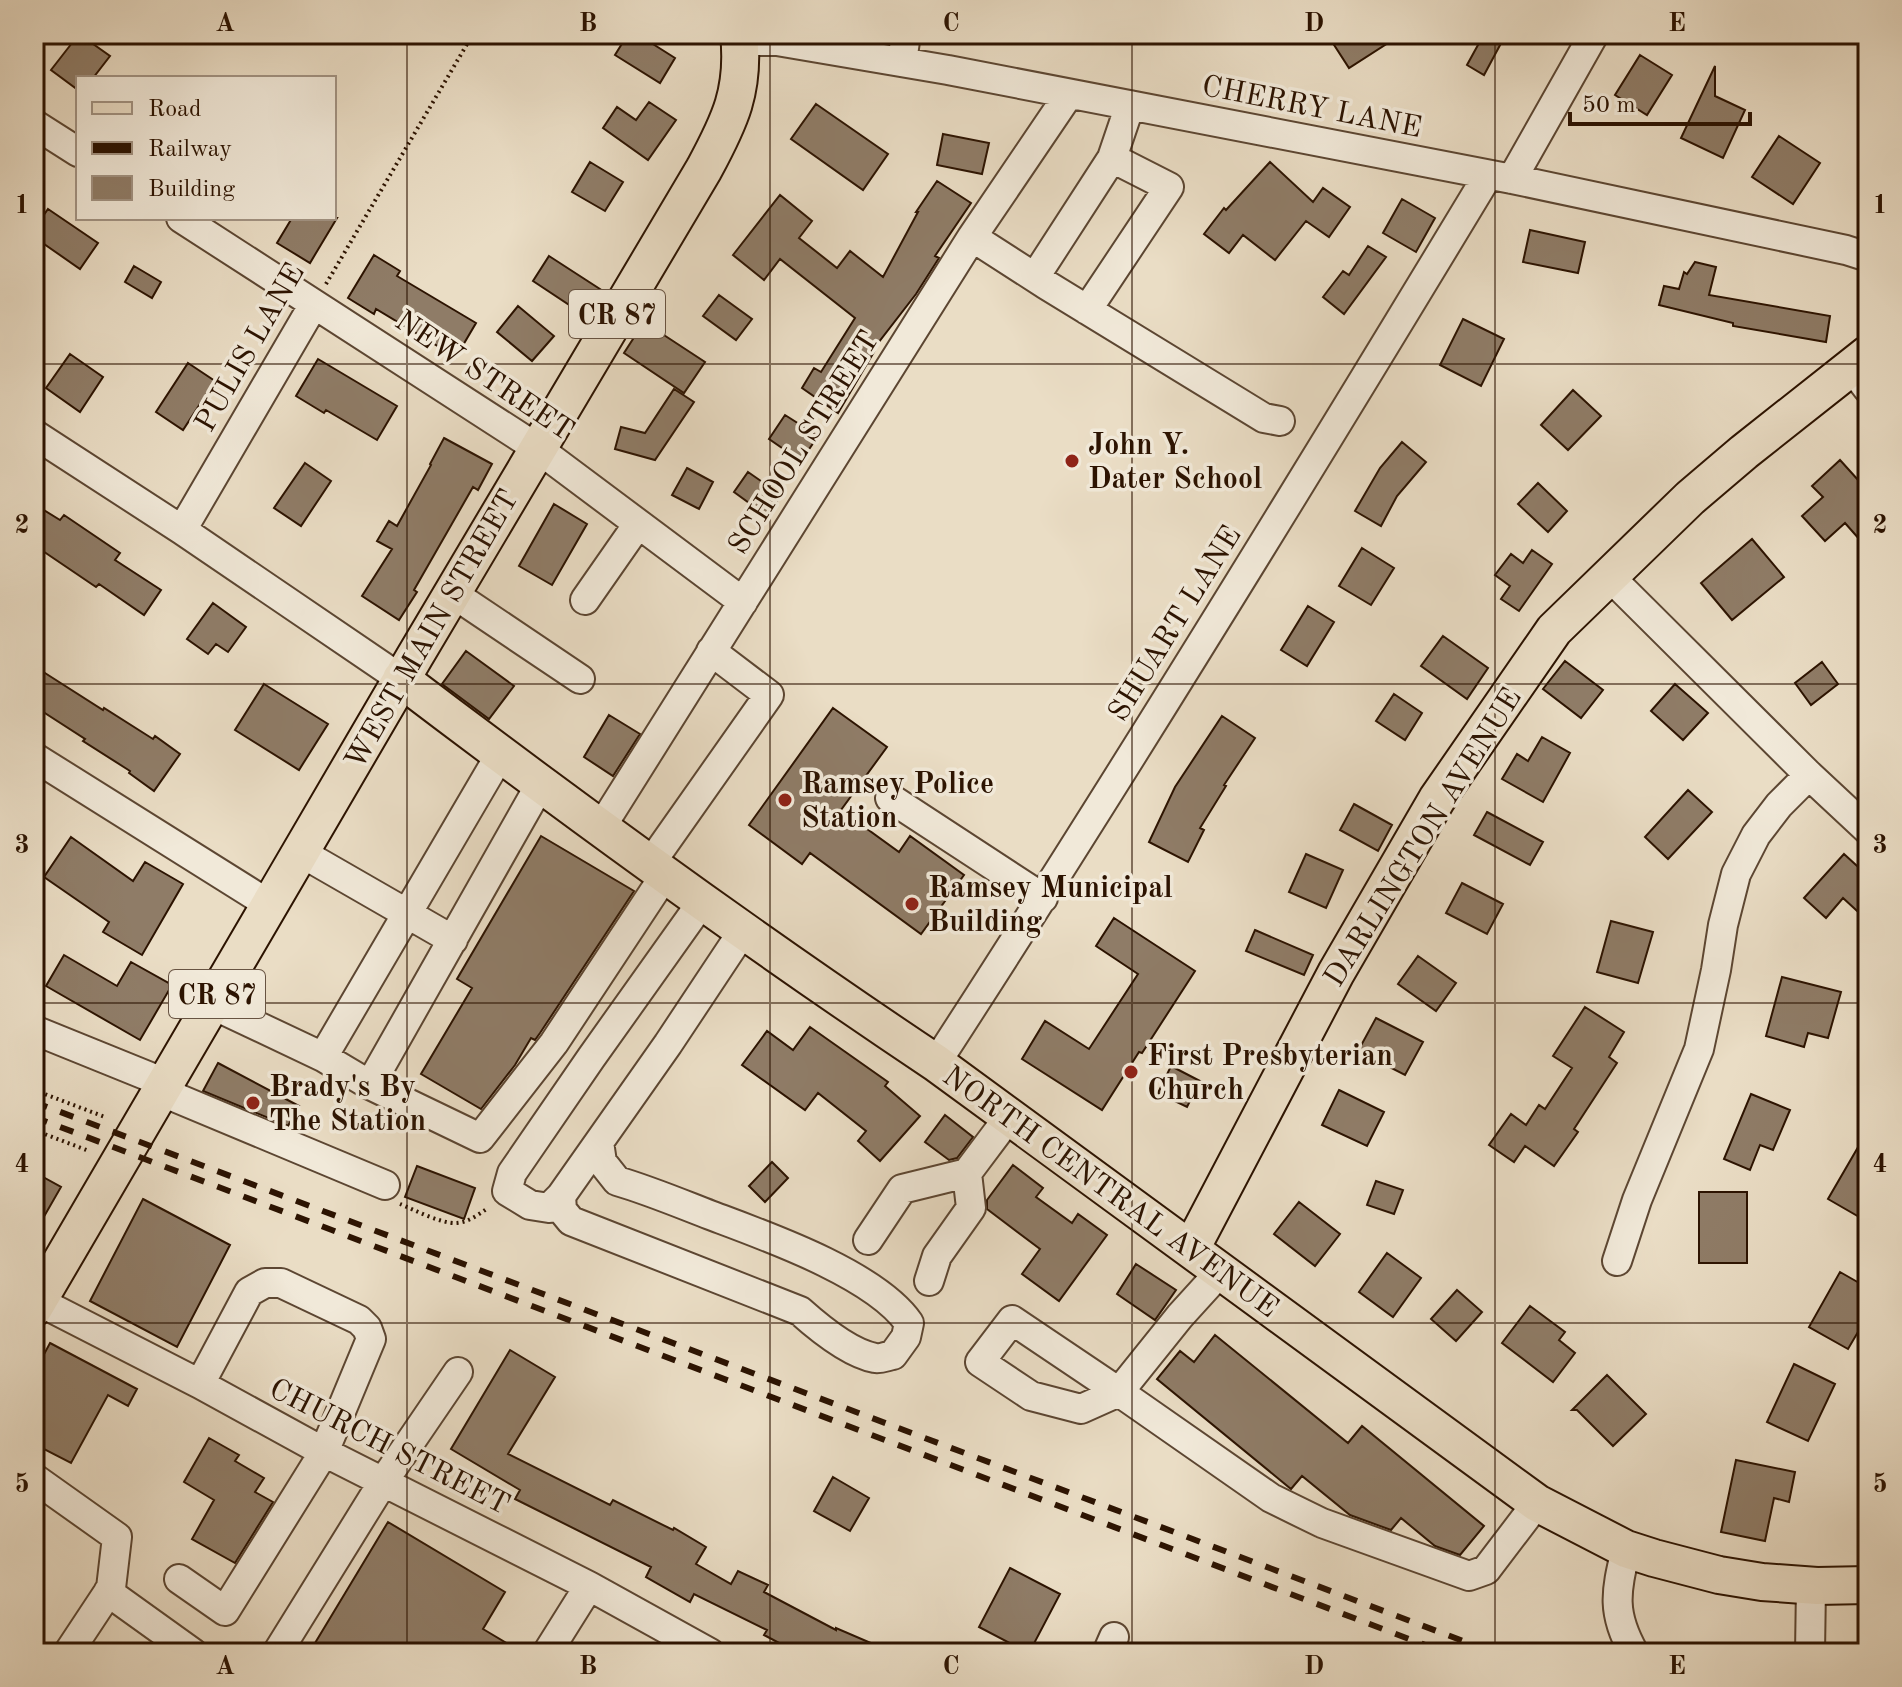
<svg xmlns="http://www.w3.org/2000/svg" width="1902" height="1687" font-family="'Old Standard TT',serif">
	<rect width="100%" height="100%" fill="#eaddc5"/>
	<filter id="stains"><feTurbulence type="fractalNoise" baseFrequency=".0025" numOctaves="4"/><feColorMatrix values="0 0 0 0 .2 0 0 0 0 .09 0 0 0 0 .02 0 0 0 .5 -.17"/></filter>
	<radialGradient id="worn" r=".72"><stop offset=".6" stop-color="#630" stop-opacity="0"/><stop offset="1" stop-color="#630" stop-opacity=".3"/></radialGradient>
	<path fill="#8f7c67" stroke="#2c1301" stroke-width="2" d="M79,34L110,56L93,78H78V90L51,70Z
		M628,34H637L675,58L660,83L615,55Z
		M1327,34H1402L1349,68Z
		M1484,34H1506L1484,75L1467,65Z
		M1640,55L1672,75L1647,115L1615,95Z
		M1715,66V96L1745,110L1723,158L1681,138Z
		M649,102L676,120L648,160L603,128L617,107L636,120Z
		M816,104L888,154L863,190L791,139Z
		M943,134L989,143L982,174L937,165Z
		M1779,136L1820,163L1793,204L1752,177Z
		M590,162L623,182L605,211L572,192Z
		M1270,162L1313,202L1323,188L1350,207L1329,237L1306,221L1275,260L1243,235L1229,253L1204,234L1224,208L1226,210Z
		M937,181L971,203L935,256L939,258L916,294L872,351L874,352L838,413L802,388L814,368L821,372L855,318L780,259L764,280L733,255L780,195L812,221L799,238L837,268L850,251L883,277L918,212H916Z
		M1402,199L1435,218L1416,252L1383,233Z
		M48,209L98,243L80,269L34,237V229Z
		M292,218H337L310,263L277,243Z
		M1530,230L1585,242L1578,273L1523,262Z
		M1368,246L1386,257L1344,314L1323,297L1343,271L1349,275Z
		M374,255L400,271L397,276L476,323L456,357L376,309L374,314L348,298Z
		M549,256L603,291L586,316L533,281Z
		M1695,262L1716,267L1709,295L1830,316L1826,342L1733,326V323L1659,305L1664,286L1679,289L1684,272L1687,274Z
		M134,266L161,282L152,298L125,282Z
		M719,295L752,319L736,340L703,316Z
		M518,306L554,336L532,361L497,332Z
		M1463,319L1504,339L1481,386L1440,365Z
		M644,322L705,362L684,393L624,353Z
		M70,354L103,377L80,412L46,388Z
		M318,359L397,406L377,440L326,410L324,413L296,396Z
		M188,363L215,381L183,430L156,412Z
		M674,389L694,402L655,460L615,449L621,427L645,433Z
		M1573,390L1601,416L1568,450L1541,425Z
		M785,415L818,436L801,461L769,439Z
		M444,438L492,464L478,490L473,487L414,590L417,592L399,620L362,596L392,549L377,541L389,521L397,526L431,465L430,464Z
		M1402,442L1426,462L1397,496L1381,526L1355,511L1380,468Z
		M1840,460L1868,491V549L1845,523L1825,541L1802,516L1823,497L1812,486Z
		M305,463L331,481L301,526L274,508Z
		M687,468L713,482L699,509L672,495Z
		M748,472L781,495L767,516L734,492Z
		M1538,483L1567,511L1548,532L1518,504Z
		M34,504L60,520L64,515L120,553L115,560L161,590L144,615L99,584L96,587L34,545Z
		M554,504L587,524L552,585L519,566Z
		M1752,539L1784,577L1732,620L1701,583Z
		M1362,548L1394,568L1371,605L1339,586Z
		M1532,550L1552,564L1519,611L1501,599L1510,586L1495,575L1511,554L1523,563Z
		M213,603L246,627L228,652L216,644L208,654L187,639Z
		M1308,606L1334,622L1307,666L1281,650Z
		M1443,636L1488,668L1467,699L1421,666Z
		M466,651L514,686L489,719L442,684Z
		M1565,661L1603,690L1581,718L1543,689Z
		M1822,662L1838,684L1811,705L1795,683Z
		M34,666L103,710L104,708L153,739L155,736L180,754L154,791L129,773L130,771L83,741L85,739L34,706Z
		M264,684L328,724L299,770L235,730Z
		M1675,684L1708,713L1683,740L1651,711Z
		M1394,694L1422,713L1405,740L1376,721Z
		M833,708L887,747L841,810L899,852L910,836L964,875L921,934L810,853L802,864L749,825Z
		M609,715L640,734L613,776L584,757Z
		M1222,716L1255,738L1224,785L1226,786L1200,828L1204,830L1188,862L1149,842L1175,787Z
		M1542,737L1570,753L1543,802L1502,779L1517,754L1528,761Z
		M1688,790L1712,812L1668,859L1645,837Z
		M1354,804L1392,825L1378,851L1340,830Z
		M1487,812L1543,842L1530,865L1474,835Z
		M541,836L634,891L540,1033L535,1040L531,1038L515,1065L481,1109L421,1074L472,988L457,979Z
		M71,837L133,881L145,862L183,884L142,955L103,932L109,922L44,877Z
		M1306,854L1343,870L1326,908L1289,892Z
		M1844,854L1868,876V921L1843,898L1826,918L1804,898Z
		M1462,883L1503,904L1487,934L1446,913Z
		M1114,918L1195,971L1142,1053L1139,1052L1102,1110L1022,1059L1045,1021L1089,1049L1138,974L1096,946Z
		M1611,921L1653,932L1638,983L1597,972Z
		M1255,930L1313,955L1304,975L1246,951Z
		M64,955L117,986L131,962L172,985L140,1040L46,986Z
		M1418,956L1456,983L1436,1011L1398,984Z
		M1782,977L1841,992L1828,1038L1808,1033L1804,1047L1766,1036Z
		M1585,1007L1624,1032L1609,1057L1617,1063L1574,1129L1578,1132L1554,1166L1525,1146L1514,1162L1489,1145L1511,1114L1526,1125L1539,1105L1545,1109L1572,1068L1553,1056Z
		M1376,1018L1423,1042L1405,1075L1358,1051Z
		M810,1027L888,1082L885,1086L920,1116L880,1161L858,1141L866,1131L818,1093L805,1110L742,1065L767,1031L793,1050Z
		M218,1063L299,1106L288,1126L203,1091Z
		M1171,1066L1200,1081L1187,1107L1158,1093Z
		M1339,1090L1384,1112L1367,1146L1322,1125Z
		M1751,1094L1790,1110L1773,1150L1760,1145L1750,1170L1724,1159Z
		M945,1115L973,1137L957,1158L949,1160L925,1142Z
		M1868,1130V1222L1828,1199Z
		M772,1162L788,1178L765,1202L749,1186Z
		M1013,1165L1043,1188L1036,1197L1072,1223L1078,1214L1107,1235L1059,1301L1022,1274L1040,1249L987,1209V1200Z
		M417,1166L475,1188L464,1219L405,1197Z
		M34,1172L61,1187L34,1234Z
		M1376,1181L1403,1190L1394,1214L1367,1205Z
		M1699,1192H1747V1263H1699Z
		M143,1199L230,1245L177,1347L90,1301Z
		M1299,1202L1340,1234L1315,1266L1274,1234Z
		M1387,1253L1421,1278L1393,1317L1359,1292Z
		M1136,1264L1176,1290L1155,1320L1117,1294Z
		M1840,1272L1868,1288V1315L1848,1349L1809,1327Z
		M1457,1290L1482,1312L1456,1341L1431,1319Z
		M1530,1306L1565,1332L1559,1340L1575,1353L1553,1382L1502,1343Z
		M1215,1335L1348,1443L1362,1426L1484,1526L1460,1555L1435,1546L1401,1518L1391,1530L1350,1515L1302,1476L1291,1489L1157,1379L1180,1351L1194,1362Z
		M50,1343L137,1389L128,1406L108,1395L71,1463L34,1444V1373Z
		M510,1350L555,1377L508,1454L610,1505L613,1500L673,1530L674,1528L706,1547L696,1564L731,1584L738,1571L768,1585L764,1592L836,1630V1628L894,1653H798L764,1635L767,1630L694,1594L690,1602L646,1577L651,1567L515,1499L520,1490L451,1449Z
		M1794,1364L1835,1384L1808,1441L1767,1422Z
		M1607,1375L1646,1414L1613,1446L1577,1410H1572Z
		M209,1438L239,1455L235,1461L264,1478L255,1492L273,1502L235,1563L192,1539L214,1500L184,1482Z
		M1736,1460L1795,1472L1789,1502L1774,1498L1765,1541L1721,1532Z
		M833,1477L869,1498L850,1531L814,1511Z
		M388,1522L505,1592L483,1629L523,1653H309Z
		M1010,1568L1060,1594L1029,1653L979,1627Z"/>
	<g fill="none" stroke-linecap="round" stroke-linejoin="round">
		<g stroke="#5c4632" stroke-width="32">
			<path id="minor" d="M740,41H777L948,70L1512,179L1846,250L1868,257
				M902,62L906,34
				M34,124L78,152
				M1512,179L1594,34
				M181,218L537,448L743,602
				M972,237L1045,284L1264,418L1280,421
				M1035,277L1112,158L1130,105
				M1087,310L1169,187L1112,158
				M1851,367L1868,389
				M34,434L182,530L401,679
				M182,530L314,304
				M1609,576L1809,775L1868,830
				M452,593L580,679
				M585,600L638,524
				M34,757L270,905
				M890,798L1043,898
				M600,829L972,237L1069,94
				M300,852L453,940
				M650,864L769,695L711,651
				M702,902L591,1058L512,1173L507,1191L530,1205L549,1208L561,1196L668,1044L743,931
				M211,1004L323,1057L370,1085L480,1138L554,1043L665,875
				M34,1030L165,1083
				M323,1057L500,755
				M936,1063C1126,770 1308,473 1488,175
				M370,1085L540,785
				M160,1091L385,1185
				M561,1196L562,1210L571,1221L800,1311C819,1328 849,1353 875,1358C881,1359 887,1356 893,1355L906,1337L909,1323C875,1274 766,1236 710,1215C679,1203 648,1190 617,1181L602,1162L599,1142
				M868,1240L902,1189L967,1173
				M1617,1261L1637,1200L1699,1049L1716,970L1723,925L1736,874L1756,835L1779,805L1809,775
				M1220,1272L1180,1316L1119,1392L1271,1498L1322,1523L1469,1576L1486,1570L1537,1503
				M929,1281L937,1256L971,1208L967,1173L1009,1117
				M38,1301L200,1384L324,1452L589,1586L710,1653
				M1012,1320L1119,1392L1081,1409L1031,1396L980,1362Z
				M34,1478L117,1537L111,1588L68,1653
				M1626,1549C1616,1592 1611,1612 1634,1653
				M179,1579L225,1611L324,1452L371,1339L367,1328L359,1320L281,1283H265L249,1292L200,1384
				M108,1592L193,1653
				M277,1653L383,1482L458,1372
				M547,1653L589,1586
				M1107,1653L1114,1637
				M1810,1653L1811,1586"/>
		</g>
		<g stroke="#2c1301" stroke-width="40">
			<path id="major" d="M401,679C576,812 753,941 936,1063L1537,1503L1626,1549L1654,1558L1719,1575L1762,1582L1817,1586L1868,1585
				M1191,1249L1336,973L1437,799L1554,630L1690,498L1744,452L1868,354
				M34,1308L415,656L704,169C730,121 745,90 739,34"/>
		</g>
		<path stroke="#2c1301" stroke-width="4" stroke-dasharray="2 4" stroke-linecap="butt" d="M326,284L473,34
			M34,1090L105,1117
			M34,1130L89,1151
			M400,1204C415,1210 441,1224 457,1223C469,1222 479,1214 488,1208"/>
		<use href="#minor" stroke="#f1e9d9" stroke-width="28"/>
		<use href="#major" stroke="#eaddc5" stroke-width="36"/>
		<path stroke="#2c1301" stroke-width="6" stroke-dasharray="14 14" stroke-linecap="butt" d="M34,1102L1495,1653
			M34,1117L1446,1653"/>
	</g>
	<path fill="none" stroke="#2c1301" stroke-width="2" stroke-opacity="0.55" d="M407,34V1653M770,34V1653M1132,34V1653M1495,34V1653M34,364H1868M34,684H1868M34,1003H1868M34,1323H1868"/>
	<g fill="#8f2418" stroke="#f1e9d9" stroke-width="3">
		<circle cx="1072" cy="461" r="8"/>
		<circle cx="785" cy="800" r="8"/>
		<circle cx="912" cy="904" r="8"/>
		<circle cx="1131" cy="1072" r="8"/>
		<circle cx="253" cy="1103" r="8"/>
	</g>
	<g text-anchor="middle" stroke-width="7" stroke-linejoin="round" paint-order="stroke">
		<g fill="#f1e9d9" stroke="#675342" stroke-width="2">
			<rect x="569" y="290" width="96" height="48" rx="6"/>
			<rect x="169" y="970" width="96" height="48" rx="6"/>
		</g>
		<g font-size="28" font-weight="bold" fill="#2c1301">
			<text x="617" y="324">CR 87</text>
			<text x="217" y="1004">CR 87</text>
		</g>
		<g font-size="30" fill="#2c1301" stroke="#f1e9d9">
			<text transform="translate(1312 106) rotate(11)" y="10">CHERRY LANE</text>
			<text transform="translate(249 347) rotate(-60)" y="10">PULIS LANE</text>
			<text transform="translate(485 375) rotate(34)" y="10">NEW STREET</text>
			<text transform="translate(803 442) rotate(-58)" y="10">SCHOOL STREET</text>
			<text transform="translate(1174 623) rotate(-58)" y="10">SHUART LANE</text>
			<text transform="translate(431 629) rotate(-60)" y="10">WEST MAIN STREET</text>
			<text transform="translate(1422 837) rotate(-58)" y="10">DARLINGTON AVENUE</text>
			<text transform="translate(1111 1191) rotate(36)" y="10">NORTH CENTRAL AVENUE</text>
			<text transform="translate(390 1446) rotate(27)" y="10">CHURCH STREET</text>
		</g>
		<g font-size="30" font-weight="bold" fill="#2c1301" stroke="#f1e9d9" text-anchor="start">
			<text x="1088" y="454">John Y.<tspan x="1088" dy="34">Dater School</tspan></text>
			<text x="801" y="793">Ramsey Police<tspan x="801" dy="34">Station</tspan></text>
			<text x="928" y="897">Ramsey Municipal<tspan x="928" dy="34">Building</tspan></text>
			<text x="1147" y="1065">First Presbyterian<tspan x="1147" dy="34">Church</tspan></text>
			<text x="269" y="1096">Brady's By<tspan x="269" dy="34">The Station</tspan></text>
		</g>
	</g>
	<rect width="1902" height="1687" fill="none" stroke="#eaddc5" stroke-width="88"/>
	<rect x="76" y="76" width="260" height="144" fill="#f1e9d9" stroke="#a29383" stroke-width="2"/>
	<rect x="92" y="102" width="40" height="12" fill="#eaddc5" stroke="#a29383" stroke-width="2"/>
	<text x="148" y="116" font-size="24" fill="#2c1301">Road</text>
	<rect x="92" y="142" width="40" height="12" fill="#2c1301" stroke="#a29383" stroke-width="2"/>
	<text x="148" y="156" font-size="24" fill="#2c1301">Railway</text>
	<rect x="92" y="176" width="40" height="24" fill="#8f7c67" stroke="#a29383" stroke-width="2"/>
	<text x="148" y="196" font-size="24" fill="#2c1301">Building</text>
	<path d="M1570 112v12h180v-12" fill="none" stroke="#2c1301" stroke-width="4"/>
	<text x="1582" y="112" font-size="24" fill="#2c1301" stroke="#f1e9d9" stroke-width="6" paint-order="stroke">50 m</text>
	<rect x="44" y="44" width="1814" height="1599" fill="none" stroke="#2c1301" stroke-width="3"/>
	<g font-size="26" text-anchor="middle" font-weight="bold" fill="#2c1301">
		<text x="225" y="31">A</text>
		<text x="588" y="31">B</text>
		<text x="951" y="31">C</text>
		<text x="1314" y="31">D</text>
		<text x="1677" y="31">E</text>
		<text x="22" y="213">1</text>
		<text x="1880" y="213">1</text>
		<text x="22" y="533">2</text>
		<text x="1880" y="533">2</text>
		<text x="22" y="853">3</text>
		<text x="1880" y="853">3</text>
		<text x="22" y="1172">4</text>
		<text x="1880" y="1172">4</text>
		<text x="22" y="1492">5</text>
		<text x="1880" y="1492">5</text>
		<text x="225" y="1674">A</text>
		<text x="588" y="1674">B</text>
		<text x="951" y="1674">C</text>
		<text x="1314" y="1674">D</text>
		<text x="1677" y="1674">E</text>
	</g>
	<rect width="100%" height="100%" filter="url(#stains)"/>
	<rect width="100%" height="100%" fill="url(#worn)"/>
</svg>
